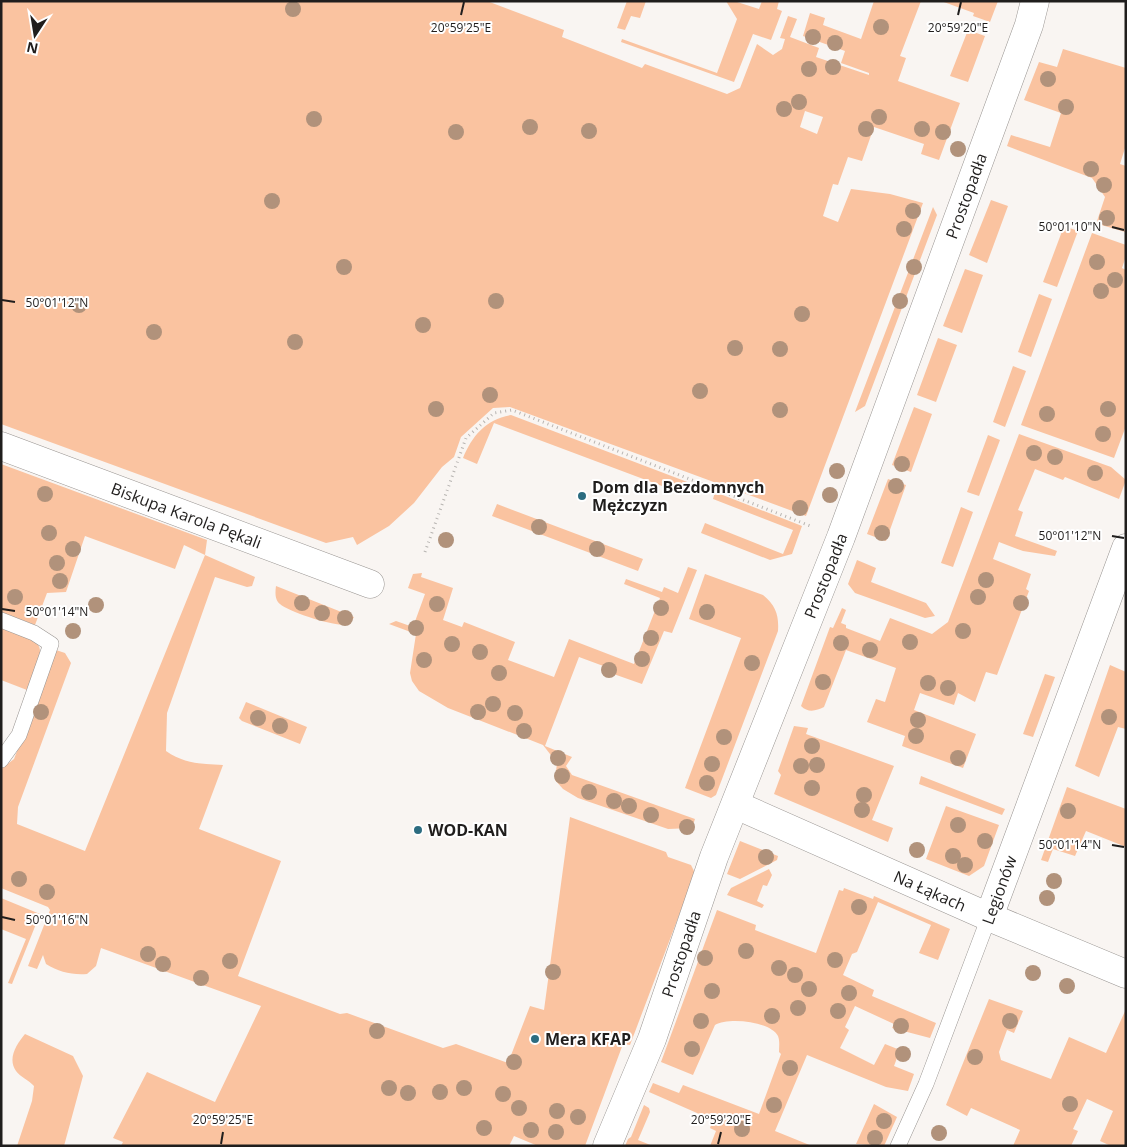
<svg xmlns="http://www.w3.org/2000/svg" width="1127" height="1147" font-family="'Open Sans',sans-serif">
	<rect width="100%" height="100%" fill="#f9f5f2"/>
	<path fill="#fac3a0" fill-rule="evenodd" d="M1,1H487L564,30L562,37L642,68L645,64L727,94L740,88L757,44L773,55L782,49L785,39L780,38L788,16L797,19L790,37L819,48L816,57L869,75V73L841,63L845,51L803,36L810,13L825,18L823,25L861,39L874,1H921L900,56L906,58L898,81L960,103L939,160L921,154L924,144L874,127L862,161L848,157L838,185L833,184L823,216L838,222L851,189L890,194L923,203L806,516L510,407L493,408L461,437L454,457L442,467L414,503L389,526L357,545L353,537L326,543L1,424ZM805,111L823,117L817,134L800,127Z
		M627,1H646L640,18L631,16L625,30L617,28Z
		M726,1H734L759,9L762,1H779L777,9L782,11L771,40L753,34L734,82L621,42L622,39L717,73L737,19Z
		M941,1H998L990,22L973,16L974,13Z
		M968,30L985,36L968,82L950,76Z
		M1063,49L1126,68V145L1120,164L1126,166L1125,232L1098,224L1097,221L1105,197L1092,178L1007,146L1011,135L1050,147L1061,113L1024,100L1039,62L1057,67Z
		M991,200L1008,206L987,263L969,255Z
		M933,207L937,215L865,406L855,412Z
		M1064,226L1078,231L1057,287L1043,282Z
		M1092,233L1126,245V256L1122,268L1126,270V426L1114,458L1021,425Z
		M965,269L983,275L962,333L943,326Z
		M1039,294L1052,299L1031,357L1018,352Z
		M938,338L957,345L936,402L917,395Z
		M1013,366L1026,371L1005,427L993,422Z
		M914,407L932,414L911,472L892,465Z
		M511,415L690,483L686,495L494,423L477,464L463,458C472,436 486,419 511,415Z
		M1019,434L1111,467L1126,480L1119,499L1065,477L1063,480L1035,469L1018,510L1023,512L1015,536L1057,551L1055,556L1023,551L999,542L993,559L1031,574L1026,589L1029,591L997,675L986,672L975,702L958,693L954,705L920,693L914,710L976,734L963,768L902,746L905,736L867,722L876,699L885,702L896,668L846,650L824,707C816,711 808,713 801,706L830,627L833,628L842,608L846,610L841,623L846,625V628L880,641L890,618L932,634L948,622Z
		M988,435L1000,440L979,496L967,492Z
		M1,464L207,540L205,555L255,577L252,586L247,587L215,577L167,713L166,751C185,764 201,764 223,765L199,829L281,861L238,976L340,1014L347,1013L443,1048L456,1044L508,1063L530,1006L544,1010L570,817L666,852L668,857L691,865L695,873L630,1045L623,1044L585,1146H538L514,1136L509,1146H121L123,1142L113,1138L147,1072L215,1102L261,1006L101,948L96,966L87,974C71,975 59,972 46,964L43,955L37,969L28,966L50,910L48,907L1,888V769L14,759L56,650L65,653L71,663L18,807L17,824L85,851L205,555L184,545L175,569L85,536L66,592L47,593L35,625L1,612Z
		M888,479L906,485L886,541L867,534Z
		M715,492L802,526L792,554L770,560L701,533L705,523L783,554L793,530L713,499Z
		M497,504L643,559L638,571L492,516Z
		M961,507L973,512L953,567L941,563Z
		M857,560L876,568L871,582L926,603L935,616L925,618L855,593L848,584Z
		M688,567L697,570L672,633L664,631L642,684L605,671L606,667L579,657L545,746L572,757L566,766L572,775L695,819L692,828L668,829L578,798L563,789L555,780L557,763L543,745L448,708L419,691L412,681L410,673L416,634L389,624L396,621L413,627L425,594L408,588L413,574L422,573L421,577L453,588L443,620L462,627L464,622L515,642L508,660L554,677L569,639L634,664L660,598L624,584L626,579L662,592L664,587L678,593Z
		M705,574L763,595C776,606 779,615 778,631L716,795L711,798L685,788L741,638L689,619Z
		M276,586L354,617L350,624C340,629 289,612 280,604C275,600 275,593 276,586Z
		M1,626C51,646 45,642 27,690L1,680Z
		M1110,665L1126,672V729L1118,727L1099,777L1075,766Z
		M1045,674L1055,677L1033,737L1023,734Z
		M246,702L307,727L300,744L242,721L239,718Z
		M794,726L808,728L806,734L894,766L872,820L893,828L888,842L774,794L781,775L778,771Z
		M921,776L1005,809L1002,815L919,784Z
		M1067,787L1126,809V847L1086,831L1075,856L1053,849L1048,862L1041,860Z
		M946,806L999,825L984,866L969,876L926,859Z
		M740,841L778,856L777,860L740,879L727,874Z
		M769,869L772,875L767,886L763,885L757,901L764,905L762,908L727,895L731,888Z
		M844,888L873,899L874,896L950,929L938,960L919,953L931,925L878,902L857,952L852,954L843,975L874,990L872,996L936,1023L930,1038L892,1028L894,1024L855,1006L845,1027L849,1030L840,1048L874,1065L885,1044L900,1050L894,1066L914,1074L908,1091L886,1087L807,1055L775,1131L812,1146H710L716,1131L710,1128L713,1120L649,1092L653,1083L679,1093L683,1085L759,1114L781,1054L779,1052C779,1047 780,1041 778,1036C770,1021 728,1017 715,1025L693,1075L661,1062L717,910L756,925L755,930L816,953L839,890L843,891Z
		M1,898L40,914L12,984L8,983L26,939L1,929Z
		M989,999L1023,1011L1014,1033L1007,1030L999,1052L1001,1060L1051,1079L1069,1037L1106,1053L1126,1009V1146H1111L1100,1141L1113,1111L1087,1099L1073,1129L1078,1131L1071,1146H1013L1020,1130L971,1108L967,1116L946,1105Z
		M25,1034L73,1056L83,1076L64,1146H17L32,1101L34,1086C29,1080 20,1077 16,1071C7,1058 17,1044 25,1034Z
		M874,1104L897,1117L884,1146L856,1144Z
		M644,1105L649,1108L650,1112L638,1140L653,1146H625L628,1139L631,1137Z"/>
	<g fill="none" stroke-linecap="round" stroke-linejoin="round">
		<g stroke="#999592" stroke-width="16">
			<path id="lane" d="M1,620L34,633L51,644L19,735L1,760
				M898,1146L926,1084L989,917"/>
		</g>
		<g stroke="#999592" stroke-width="29">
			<g id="street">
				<path id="s1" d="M1,446L370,584"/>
				<path id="s2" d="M736,805L989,917L1126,974"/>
				<path d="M989,917L1126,548"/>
				<path id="s3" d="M607,1146L652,1039L714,857L841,537L1029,25L1035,1"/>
			</g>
		</g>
		<path stroke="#b7b4b1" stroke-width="3" stroke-dasharray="1 4" stroke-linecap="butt" d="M425,552L466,438L494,413L512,410L813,527"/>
		<use href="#lane" stroke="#fff" stroke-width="15"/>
		<use href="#street" stroke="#fff" stroke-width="28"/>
	</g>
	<g fill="#b1927b">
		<circle cx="293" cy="9" r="8"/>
		<circle cx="881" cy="27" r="8"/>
		<circle cx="813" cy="37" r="8"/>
		<circle cx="835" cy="43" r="8"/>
		<circle cx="833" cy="67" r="8"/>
		<circle cx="809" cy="69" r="8"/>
		<circle cx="1048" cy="79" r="8"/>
		<circle cx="799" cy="102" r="8"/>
		<circle cx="1066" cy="107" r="8"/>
		<circle cx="784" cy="109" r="8"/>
		<circle cx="879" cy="117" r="8"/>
		<circle cx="314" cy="119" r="8"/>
		<circle cx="530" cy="127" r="8"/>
		<circle cx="866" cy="129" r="8"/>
		<circle cx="922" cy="129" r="8"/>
		<circle cx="589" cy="131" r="8"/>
		<circle cx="456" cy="132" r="8"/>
		<circle cx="943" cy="132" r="8"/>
		<circle cx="958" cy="149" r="8"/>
		<circle cx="1091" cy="169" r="8"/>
		<circle cx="1104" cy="185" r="8"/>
		<circle cx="272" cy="201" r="8"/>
		<circle cx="913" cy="211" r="8"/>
		<circle cx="1107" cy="218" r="8"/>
		<circle cx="904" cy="229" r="8"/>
		<circle cx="1097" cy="262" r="8"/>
		<circle cx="344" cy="267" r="8"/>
		<circle cx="914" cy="267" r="8"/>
		<circle cx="1115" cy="280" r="8"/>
		<circle cx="1101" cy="291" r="8"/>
		<circle cx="496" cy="301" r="8"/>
		<circle cx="900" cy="301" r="8"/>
		<circle cx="79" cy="305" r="8"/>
		<circle cx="802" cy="314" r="8"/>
		<circle cx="423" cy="325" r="8"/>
		<circle cx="154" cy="332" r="8"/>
		<circle cx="295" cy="342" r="8"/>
		<circle cx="735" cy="348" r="8"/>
		<circle cx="780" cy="349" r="8"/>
		<circle cx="700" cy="391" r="8"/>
		<circle cx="490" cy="395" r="8"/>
		<circle cx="436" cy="409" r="8"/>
		<circle cx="1108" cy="409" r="8"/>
		<circle cx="780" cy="410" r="8"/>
		<circle cx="1047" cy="414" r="8"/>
		<circle cx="1103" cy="434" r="8"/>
		<circle cx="1034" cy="453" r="8"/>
		<circle cx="1055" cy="457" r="8"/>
		<circle cx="902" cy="464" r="8"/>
		<circle cx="837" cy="471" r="8"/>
		<circle cx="1095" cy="473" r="8"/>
		<circle cx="896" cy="486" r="8"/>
		<circle cx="45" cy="494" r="8"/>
		<circle cx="830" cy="495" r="8"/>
		<circle cx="800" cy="508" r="8"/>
		<circle cx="539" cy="527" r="8"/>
		<circle cx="49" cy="533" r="8"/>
		<circle cx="882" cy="533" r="8"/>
		<circle cx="446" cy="540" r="8"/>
		<circle cx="73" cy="549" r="8"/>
		<circle cx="597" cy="549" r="8"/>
		<circle cx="57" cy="563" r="8"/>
		<circle cx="986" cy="580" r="8"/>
		<circle cx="60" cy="581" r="8"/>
		<circle cx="15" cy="597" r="8"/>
		<circle cx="978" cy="597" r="8"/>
		<circle cx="302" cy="603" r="8"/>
		<circle cx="1021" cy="603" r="8"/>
		<circle cx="437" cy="604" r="8"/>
		<circle cx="96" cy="605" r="8"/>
		<circle cx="661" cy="608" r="8"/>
		<circle cx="707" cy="612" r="8"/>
		<circle cx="322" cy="613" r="8"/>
		<circle cx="345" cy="618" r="8"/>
		<circle cx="416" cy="628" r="8"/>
		<circle cx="73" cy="631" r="8"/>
		<circle cx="963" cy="631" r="8"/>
		<circle cx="651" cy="638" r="8"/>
		<circle cx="910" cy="642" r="8"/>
		<circle cx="841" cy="643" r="8"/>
		<circle cx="452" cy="644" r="8"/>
		<circle cx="870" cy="650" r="8"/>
		<circle cx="480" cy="652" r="8"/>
		<circle cx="642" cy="659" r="8"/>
		<circle cx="424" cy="660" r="8"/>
		<circle cx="752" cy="663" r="8"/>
		<circle cx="609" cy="670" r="8"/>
		<circle cx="499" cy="673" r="8"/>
		<circle cx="823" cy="682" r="8"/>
		<circle cx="928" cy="683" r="8"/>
		<circle cx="948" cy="688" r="8"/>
		<circle cx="493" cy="704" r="8"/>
		<circle cx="41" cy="712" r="8"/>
		<circle cx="478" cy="712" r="8"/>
		<circle cx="515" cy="713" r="8"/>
		<circle cx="1109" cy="717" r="8"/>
		<circle cx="258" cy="718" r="8"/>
		<circle cx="918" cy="720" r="8"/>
		<circle cx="280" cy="726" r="8"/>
		<circle cx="524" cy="731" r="8"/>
		<circle cx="916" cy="736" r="8"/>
		<circle cx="724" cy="737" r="8"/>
		<circle cx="812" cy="746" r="8"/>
		<circle cx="558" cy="758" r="8"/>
		<circle cx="958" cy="758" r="8"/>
		<circle cx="712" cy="764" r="8"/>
		<circle cx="817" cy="765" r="8"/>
		<circle cx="801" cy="766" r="8"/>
		<circle cx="562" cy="776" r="8"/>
		<circle cx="707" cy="783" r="8"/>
		<circle cx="812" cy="788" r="8"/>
		<circle cx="589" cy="792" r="8"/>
		<circle cx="864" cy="795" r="8"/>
		<circle cx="614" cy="801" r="8"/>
		<circle cx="629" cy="806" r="8"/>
		<circle cx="862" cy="810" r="8"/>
		<circle cx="1068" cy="811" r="8"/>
		<circle cx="651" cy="815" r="8"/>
		<circle cx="958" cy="825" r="8"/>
		<circle cx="687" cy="827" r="8"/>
		<circle cx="985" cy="841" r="8"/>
		<circle cx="917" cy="850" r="8"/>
		<circle cx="953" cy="856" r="8"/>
		<circle cx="766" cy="857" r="8"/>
		<circle cx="965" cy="865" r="8"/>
		<circle cx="19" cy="879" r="8"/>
		<circle cx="1054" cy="881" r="8"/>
		<circle cx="47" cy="892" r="8"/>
		<circle cx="1047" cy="898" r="8"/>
		<circle cx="859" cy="907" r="8"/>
		<circle cx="746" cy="951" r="8"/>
		<circle cx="148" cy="954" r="8"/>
		<circle cx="705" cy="958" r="8"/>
		<circle cx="835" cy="960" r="8"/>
		<circle cx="230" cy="961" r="8"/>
		<circle cx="163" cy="964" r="8"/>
		<circle cx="779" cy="968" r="8"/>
		<circle cx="553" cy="972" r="8"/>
		<circle cx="1033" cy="973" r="8"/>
		<circle cx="795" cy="975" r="8"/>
		<circle cx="201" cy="978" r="8"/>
		<circle cx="1067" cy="986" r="8"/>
		<circle cx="809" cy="989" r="8"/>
		<circle cx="712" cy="991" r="8"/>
		<circle cx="849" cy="993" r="8"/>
		<circle cx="798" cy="1008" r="8"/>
		<circle cx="838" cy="1011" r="8"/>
		<circle cx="772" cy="1016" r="8"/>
		<circle cx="701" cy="1021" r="8"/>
		<circle cx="1010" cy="1021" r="8"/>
		<circle cx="901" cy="1026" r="8"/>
		<circle cx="377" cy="1031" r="8"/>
		<circle cx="692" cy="1049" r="8"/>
		<circle cx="903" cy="1054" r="8"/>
		<circle cx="975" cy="1057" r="8"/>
		<circle cx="514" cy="1062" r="8"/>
		<circle cx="790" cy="1068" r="8"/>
		<circle cx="389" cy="1088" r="8"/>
		<circle cx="464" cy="1088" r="8"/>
		<circle cx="440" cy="1092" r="8"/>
		<circle cx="408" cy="1093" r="8"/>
		<circle cx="503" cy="1094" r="8"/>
		<circle cx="1070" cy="1104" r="8"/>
		<circle cx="774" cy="1105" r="8"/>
		<circle cx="519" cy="1108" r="8"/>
		<circle cx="557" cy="1111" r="8"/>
		<circle cx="578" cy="1117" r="8"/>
		<circle cx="884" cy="1121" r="8"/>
		<circle cx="484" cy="1128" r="8"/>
		<circle cx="742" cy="1129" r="8"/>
		<circle cx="531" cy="1130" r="8"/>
		<circle cx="556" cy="1132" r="8"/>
		<circle cx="939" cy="1133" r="8"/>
		<circle cx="875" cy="1138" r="8"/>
	</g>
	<path fill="none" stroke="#201e1d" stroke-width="2" d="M461,15L464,2M958,15L961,2M1112,227L1124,230M2,300L15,302M1112,536L1124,538M2,609L15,611M1112,845L1124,847M2,917L15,920M221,1144L223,1132M718,1144L721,1132"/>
	<g fill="#2c6c80" stroke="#fff" stroke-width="2">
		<circle cx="582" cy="496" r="5"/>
		<circle cx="418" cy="830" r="5"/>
		<circle cx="535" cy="1039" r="5"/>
	</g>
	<g text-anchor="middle" stroke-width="4" stroke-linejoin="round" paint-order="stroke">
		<g font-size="16" fill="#201e1d" stroke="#fff">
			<text dy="6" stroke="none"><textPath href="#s3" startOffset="1016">Prostopadła</textPath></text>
			<text dy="6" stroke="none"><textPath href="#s1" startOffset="198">Biskupa Karola Pękali</textPath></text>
			<text dy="6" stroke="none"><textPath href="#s3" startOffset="611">Prostopadła</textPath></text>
			<text transform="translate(999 890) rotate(-70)" y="6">Legionów</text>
			<text dy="6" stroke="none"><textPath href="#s2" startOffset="212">Na Łąkach</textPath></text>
			<text dy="6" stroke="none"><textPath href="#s3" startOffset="206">Prostopadła</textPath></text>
		</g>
		<g font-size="16" font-weight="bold" fill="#201e1d" stroke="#fff" text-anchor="start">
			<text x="592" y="493">Dom dla Bezdomnych<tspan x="592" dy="18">Mężczyzn</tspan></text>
			<text x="428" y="836">WOD-KAN</text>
			<text x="545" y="1045">Mera KFAP</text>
		</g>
	</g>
	<g font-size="12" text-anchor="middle" fill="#201e1d" stroke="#fff" stroke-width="4" stroke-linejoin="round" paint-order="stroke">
		<text x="461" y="32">20°59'25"E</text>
		<text x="958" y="32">20°59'20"E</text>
		<text x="1070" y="231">50°01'10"N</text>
		<text x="57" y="307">50°01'12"N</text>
		<text x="1070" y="540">50°01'12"N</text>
		<text x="57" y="616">50°01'14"N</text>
		<text x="1070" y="849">50°01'14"N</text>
		<text x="57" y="924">50°01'16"N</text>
		<text x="223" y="1124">20°59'25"E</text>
		<text x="721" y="1124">20°59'20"E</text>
	</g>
	<rect width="1127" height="1147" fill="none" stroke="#201e1d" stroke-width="5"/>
	<g transform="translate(35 35) rotate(192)" stroke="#ffffff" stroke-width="4" paint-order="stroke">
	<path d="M0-4L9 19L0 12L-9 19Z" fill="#201e1d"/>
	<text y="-8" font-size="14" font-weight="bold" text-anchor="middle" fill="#201e1d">N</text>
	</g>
</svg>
